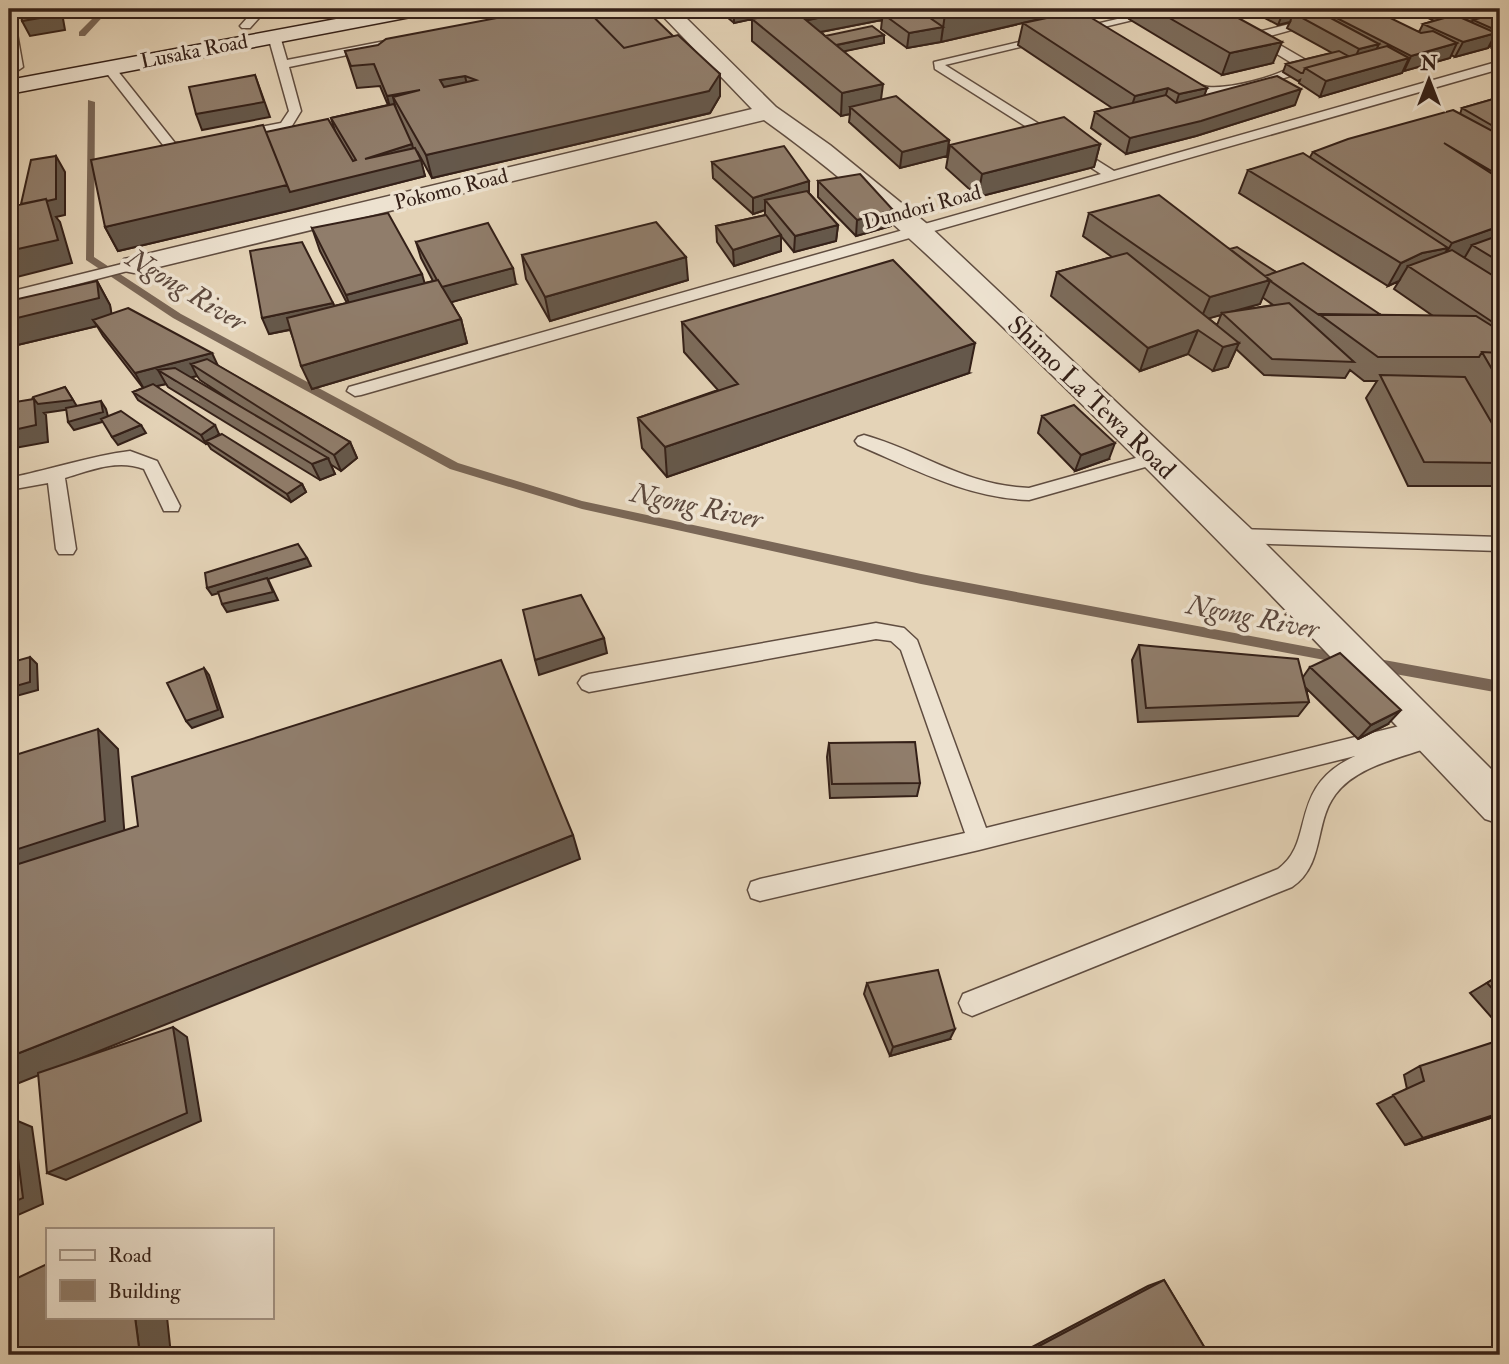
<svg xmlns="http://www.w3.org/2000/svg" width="1509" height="1364" font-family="'IM FELL Double Pica',serif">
	<rect width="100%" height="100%" fill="#e4d3b7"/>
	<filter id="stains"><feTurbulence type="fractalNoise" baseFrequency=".00286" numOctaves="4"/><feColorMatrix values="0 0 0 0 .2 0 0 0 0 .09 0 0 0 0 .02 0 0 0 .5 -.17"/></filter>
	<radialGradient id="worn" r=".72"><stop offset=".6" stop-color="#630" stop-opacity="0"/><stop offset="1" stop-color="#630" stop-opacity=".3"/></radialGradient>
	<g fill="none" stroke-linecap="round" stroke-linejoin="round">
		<path fill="#7a6757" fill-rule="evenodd" d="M102,9H110L85,36H79V32Z
			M88,100L95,102L94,257L181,314L458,463L582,501L921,574L1346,654L1351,655L1353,659L1351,663L1346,664L921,584L582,509L450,469L173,318L86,260Z
			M1373,658L1500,681V693L1373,670L1368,668L1366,664L1368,660Z"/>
		<g stroke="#604d40" stroke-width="3">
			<path id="service" d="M255,9H267L250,28H242L240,26Z
				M1160,9H1179L945,65L1114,171L1500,61V69L361,395L355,396L347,391L349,387L1101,174L935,69L934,62Z
				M1203,9H1217L1258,32L1349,9L1363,10L1266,37L1304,59L1307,65L1303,72C1267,82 1208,112 1175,82L1181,78C1190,81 1198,86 1208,87C1231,89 1276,77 1295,65Z
				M9,19L15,22L23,67L17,71L11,67Z
				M274,33L280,36L287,60L406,37L412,40L406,43L289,67L301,111L290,129L235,138V132L281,123L289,111L268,36Z
				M105,65H113L175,143L195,141L202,145L200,148L167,150L105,71Z
				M134,261L141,265L139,268L9,302V292Z
				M864,435C924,452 963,485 1029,488L1157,452L1166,458L1163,462L1029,500C967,498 914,469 858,445L855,441L858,437Z
				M130,451L157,461L180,506L178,511H164L144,469C117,459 92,470 65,478L76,549L73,554H59L56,549L48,483L9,490V478C50,470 89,456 130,451Z
				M1237,529L1500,537V551L1237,543L1230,541L1228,536L1230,531Z
				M876,623L904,628L917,640L986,828L1424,720L1432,723L1435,729L1428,737L1430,741L1427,748C1397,759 1355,767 1335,795C1314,823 1325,865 1292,887L972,1016L963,1012L959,1003L963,994L1278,869C1317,841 1286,788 1355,756L979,850L760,901L751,898L748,890L751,882L760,879L965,833L901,650L891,641L876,639L589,692L582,689L578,683L582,677L589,674Z"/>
		</g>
		<g stroke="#604d40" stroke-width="3">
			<path id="minor" d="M656,9H677L776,107L830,145L926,223L1249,527L1500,778V824L1485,819C1342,668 1198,517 1049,372C958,283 868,194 764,120L134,273L124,271L120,265L124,259L134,257L752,109Z"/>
		</g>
		<g stroke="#342018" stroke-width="3">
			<path id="secondary" d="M390,9H431L428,13L421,15L9,94V80Z"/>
		</g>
		<use href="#service" fill="#ede2d0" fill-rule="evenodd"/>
		<use href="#minor" fill="#ede2d0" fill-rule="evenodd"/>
		<use href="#secondary" fill="#ede2d0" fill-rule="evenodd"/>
	</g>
	<path fill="#7c6c5c" stroke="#342018" stroke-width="2" fill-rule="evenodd" d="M721,9H799L734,23L721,12Z
		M821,9H1083L941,42L907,48L881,29L882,20L821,32L825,36L884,35V43L844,51L881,99L949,140L947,156L900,168L849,122L850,114L841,116L752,41V19L799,14Z
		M1132,9H1222L1273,63L1222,75L1129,19Z
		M1248,9H1351L1419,32L1423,24L1434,21L1421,14L1422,12L1417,13L1408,9H1500V44L1492,47L1490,46L1488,48L1455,57L1451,55L1450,58L1404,71H1403L1402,73L1320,97L1299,83L1300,80L1298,81L1283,72L1286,64L1332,53L1287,28L1290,22L1278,25Z
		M1023,23L1207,88L1204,95L1295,105L1196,136L1126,154L1091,128L1095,112L1112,108L1018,45Z
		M673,36L720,74V96L710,113L432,178L417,151L425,176L296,209L118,251L105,227L266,132L335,131L331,118L388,105L380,86L357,88L345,51Z
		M1500,97V486H1408L1366,398L1377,381H1364L1350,370L1345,378L1264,375L1236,349L1228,367L1213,371L1188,354L1140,371L1051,296L1057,272L1112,257L1083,236L1089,213L1230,249L1276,272L1381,315L1433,316L1394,289L1399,281L1388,286L1239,193L1248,170L1310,157L1313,152L1460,114L1462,108ZM1262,297L1273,305L1235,311L1260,304ZM1221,315L1217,325L1208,318Z
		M1100,144L1094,167L978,197L946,168L950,145Z
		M712,162L809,181V193L838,225L836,241L794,252L781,236V251L734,266L717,242L716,226L765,215V210L753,214L713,178Z
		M818,181L893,210L891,226L856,236L818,197Z
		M312,228L425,283L433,281L421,258L416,242L516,284L451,302L461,319L467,343L312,389L290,330L269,334L333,303L334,306L347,303L320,251Z
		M522,255L688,280L550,321L526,279Z
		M97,281L110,305L111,314L218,366L350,442L357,458L341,471L330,464L335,474L320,480L168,387L166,384L156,386L219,434L214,438L302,484L306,492L291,502L211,449L207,443L206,444L138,400L133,392L143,388L103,336L97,326L9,347ZM197,376L200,380L247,411L190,377Z
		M682,322L969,373L667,477L642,448L638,418L718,390L684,352Z
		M1042,416L1109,459L1075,471L1038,433Z
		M1139,645L1303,677L1310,667L1388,724L1358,739L1306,688L1309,702L1298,716L1138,722L1132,660Z
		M829,743L920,783L917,796L830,798L827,757Z
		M1500,975V1027L1470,993Z
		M867,983L950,1039L890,1056L864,994Z
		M1420,1066L1500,1115L1405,1145L1377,1104L1407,1089L1404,1075Z
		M1164,1280L1209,1355H1017L1148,1286Z"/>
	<path fill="#65584b" stroke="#342018" stroke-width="2" d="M22,9L25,17L9,20V12Z
		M57,9H85L62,13L65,30L30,36L22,21Z
		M734,9H799L734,23Z
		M858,9H904L883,14L882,20L800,36V22Z
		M969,9H1083L941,42L945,14Z
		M1289,9H1315L1312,16L1293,13L1290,22L1278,25L1284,10Z
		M1419,9H1423L1422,12L1417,13Z
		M943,27L941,42L907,48L909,33Z
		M1500,32V44L1492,47Z
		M1496,33L1488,48L1455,57L1463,42Z
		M884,35V43L822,56L823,48Z
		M1282,42L1273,63L1222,75L1230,53Z
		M1457,43L1450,58L1404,71L1411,56Z
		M1379,44L1372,59L1352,64L1359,49Z
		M1409,58L1402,73L1320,97L1326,81Z
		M720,74V96L710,113L432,178L426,155Z
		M255,75L270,117L202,130L196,114Z
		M465,76L470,98L445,102L440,80Z
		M883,84L880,107H850V114L841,116L842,93Z
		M1168,88L1161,110L1128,118L1135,96Z
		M1207,88L1199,110L1172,116L1179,94Z
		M1301,89L1295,105L1196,136L1126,154L1130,138Z
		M420,90L393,97L398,118L393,119L387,96Z
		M949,140L947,156L900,168L902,152Z
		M412,144L416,160H421L425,176L296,209L118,251L105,227L365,159Z
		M1100,144L1094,167L978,197L982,174Z
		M56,156L65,172V215L56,217L60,222L72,263L9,279V251L30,222Z
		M809,181V197L765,200V210L753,214V198Z
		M893,210L891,226L856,236L857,220Z
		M838,225L836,241L794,252L795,236Z
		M1500,226V242L1472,245L1465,257L1438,267L1452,243Z
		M781,235V251L734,266L733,250Z
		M1448,248L1434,272L1408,266L1399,281L1388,286L1401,263L1422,253Z
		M686,257L688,280L550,321L545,297Z
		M513,268L516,284L445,304L440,287Z
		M422,274L429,298L355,319L346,295Z
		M1269,280L1270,281L1260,304L1223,314L1222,313L1221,315L1200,321L1210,297Z
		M97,281L110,305L113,322L93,320L97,326L9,347V320Z
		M333,303L339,319L269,334L262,318Z
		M461,319L467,343L312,389L301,366Z
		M1198,330L1188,354L1140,371L1148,348Z
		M975,343L969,373L667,477L665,447Z
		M1239,343L1228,367L1213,371L1223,347Z
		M212,353L220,370L191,364L197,376L176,381L158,370L166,384L144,389L135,373Z
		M65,387L78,408L44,413L46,415L48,442L9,449V431L34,399Z
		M101,401L106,409L109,420L74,430L68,422Z
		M141,425L146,433L118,445L112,437Z
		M215,425L219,434L206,444L201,435Z
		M350,442L357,458L341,471L334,455Z
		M1115,443L1109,459L1075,471L1081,455Z
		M328,458L335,474L320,480L312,464Z
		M302,484L306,492L291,502L287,494Z
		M307,558L311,566L268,579L278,600L227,612L222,604L267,579L212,595L207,588Z
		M604,638L607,653L539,675L535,660Z
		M30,657L37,664L38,690L9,698V688Z
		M204,668L209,675L223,717L192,728L186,721Z
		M1401,710L1388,724L1358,739L1371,725Z
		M98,729L118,749L125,840L9,878V852Z
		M573,835L580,859L9,1087V1057Z
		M173,1027L187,1037L201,1121L66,1180L47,1173Z
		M955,1029L950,1039L890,1056L893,1047Z
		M1500,1113V1115L1405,1145L1423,1138Z
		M13,1119L32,1127L43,1204L9,1219Z
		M135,1317H167L171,1355H140Z"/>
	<path fill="#907d6b" stroke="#342018" stroke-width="2" fill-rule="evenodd" d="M9,9H20L9,12Z
		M20,9H57L58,15L22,21Z
		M545,9H586L624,48L678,35L720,74L709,91L426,155L393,97L420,90L387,96L374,64L351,66L345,51L378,45L386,39ZM465,76L476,80L444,87L440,80Z
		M586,9H645L673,36L624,48Z
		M821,9H864L807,20L799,14Z
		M879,9H898L878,13Z
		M905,9H917L943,27L909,33L883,14Z
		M937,9H969L945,14Z
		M1154,9H1222L1282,42L1230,53Z
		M1314,9L1379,44L1359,49L1293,13Z
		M1319,9H1351L1358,12L1372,9L1421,33L1433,31L1457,43L1411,56Z
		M1428,9H1448L1466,17L1476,15L1482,17L1473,20L1472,22L1455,15L1447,17Z
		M1483,9H1500V32L1473,20L1494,14Z
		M795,11L883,84L842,93L752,19Z
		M1080,11L1207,88L1179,94L1168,88L1135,96L1023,23Z
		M1455,15L1496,33L1463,42L1423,24Z
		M872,26L884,35L836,45L825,36Z
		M1387,46L1409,58L1326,81L1305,68Z
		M1339,51L1348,56L1305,68L1303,73H1301L1286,64Z
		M255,75L264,102L196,114L189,87Z
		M1277,76L1301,89L1201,121L1130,138L1095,112L1166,95L1176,103Z
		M896,96L949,140L902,152L850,107Z
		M1500,97V130L1462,108Z
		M394,104L412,144L365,159L415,148L421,160L290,192L266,132L328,119L353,161L356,160L331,118Z
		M1453,110L1500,135V176L1444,143L1500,179V226L1452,243L1313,152L1348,139Z
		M1064,117L1100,144L982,174L950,145Z
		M263,125L287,185L105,227L91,160Z
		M784,146L809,181L753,198L712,162Z
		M1303,153L1448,248L1422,253L1401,263L1248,170Z
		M56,156V199L47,201L46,199L21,204L31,160Z
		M860,174L893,210L857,220L818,181Z
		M807,191L838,225L795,236L765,200Z
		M1159,195L1270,280L1210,297L1089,213Z
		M46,199L58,240L9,251V207Z
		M388,213L422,274L346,295L312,228Z
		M766,215L781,235L733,250L716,226Z
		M656,222L686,257L545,297L522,255Z
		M488,223L513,268L442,287L438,280H437L416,242Z
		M1500,235V262L1472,245Z
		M302,242L333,303L262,318L250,251Z
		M1237,247L1276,272L1265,276L1230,249Z
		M1452,250L1500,280V327L1408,266Z
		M1127,253L1239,343L1223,347L1198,330L1148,348L1057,272Z
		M893,260L975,343L665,447L638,418L738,384L682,322Z
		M1303,263L1381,315H1319L1269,280H1270L1265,276Z
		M438,280L461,319L301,366L287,318Z
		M97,281L99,298L9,320V301Z
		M1289,303L1354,362L1272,359L1222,313Z
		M128,308L212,353L135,373L93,320Z
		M1319,314L1476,316L1500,331V353L1482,352L1479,357H1378Z
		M1482,352L1500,353V383Z
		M207,359L350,442L334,455L191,364Z
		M175,368L328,458L312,464L158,370Z
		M1380,375L1465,377L1500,437V463L1424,462Z
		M153,384L215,425L201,435L133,392Z
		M65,387L73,400L38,404L34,399H32L33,397Z
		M34,399L36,425L9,431V403Z
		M101,401L103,412L68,422L66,408Z
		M1074,405L1115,443L1081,455L1042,416Z
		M121,411L141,425L112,437L101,419Z
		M222,434L302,484L287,494L206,441Z
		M298,544L307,558L207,588L205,573Z
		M267,578L273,592L222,604L218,592Z
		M581,595L604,638L535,660L523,610Z
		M1139,645L1298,659L1309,702L1146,708Z
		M1340,653L1401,710L1371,725L1310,667Z
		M30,657V682L9,688V663Z
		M501,660L573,835L9,1057V867L138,826L132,777Z
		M204,668L218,710L186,721L167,683Z
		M98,729L105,821L9,852V757Z
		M915,742L920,783L832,784L829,743Z
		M938,970L955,1029L893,1047L867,983Z
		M1500,975V997L1487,983Z
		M173,1027L187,1113L47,1173L38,1073Z
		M1500,1040V1113L1423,1138L1393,1095L1424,1081L1420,1066Z
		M13,1119L23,1198L9,1204V1121Z
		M47,1264V1317H135L140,1355H9V1282Z
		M1164,1280L1209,1355H1022Z"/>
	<g text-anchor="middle" stroke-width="7" stroke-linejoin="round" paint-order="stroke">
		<g font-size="21" fill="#342018" stroke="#ede2d0">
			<text transform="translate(194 51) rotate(-11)" y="7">Lusaka Road</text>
			<text transform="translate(451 189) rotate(-14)" y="7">Pokomo Road</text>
			<text transform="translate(922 207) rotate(-15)" y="7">Dundori Road</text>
		</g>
		<g font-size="26" fill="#342018" stroke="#ede2d0">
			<text transform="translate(1092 397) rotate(44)" y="9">Shimo La Tewa Road</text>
		</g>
		<g font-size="28" font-style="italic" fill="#5d493d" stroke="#ede2d0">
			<text transform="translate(187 289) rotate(31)" y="10">Ngong River</text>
			<text transform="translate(697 505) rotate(12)" y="10">Ngong River</text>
			<text transform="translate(1253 616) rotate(11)" y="10">Ngong River</text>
		</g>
	</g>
	<rect width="1509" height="1364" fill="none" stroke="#e4d3b7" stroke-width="35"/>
	<rect x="10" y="10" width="1488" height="1343" fill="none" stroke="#342018" stroke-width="3.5"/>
	<rect x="18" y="18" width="1474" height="1329" fill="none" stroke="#342018" stroke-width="2"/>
	<rect x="46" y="1228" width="228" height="91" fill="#ede2d0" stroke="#a39486" stroke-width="2"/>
	<rect x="60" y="1250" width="35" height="10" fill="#ede2d0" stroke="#a39486" stroke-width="2"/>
	<text x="108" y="1262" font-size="21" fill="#342018">Road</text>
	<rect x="60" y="1280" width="35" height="21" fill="#907d6b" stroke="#a39486" stroke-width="2"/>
	<text x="108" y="1298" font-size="21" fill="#342018">Building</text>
	<g transform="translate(1429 80)" stroke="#ede2d0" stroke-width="5" paint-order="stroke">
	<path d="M0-5L12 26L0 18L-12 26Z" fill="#342018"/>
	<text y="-10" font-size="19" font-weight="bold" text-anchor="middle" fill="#342018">N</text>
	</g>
	<rect width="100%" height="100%" filter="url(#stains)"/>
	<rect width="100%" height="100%" fill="url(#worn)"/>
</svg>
